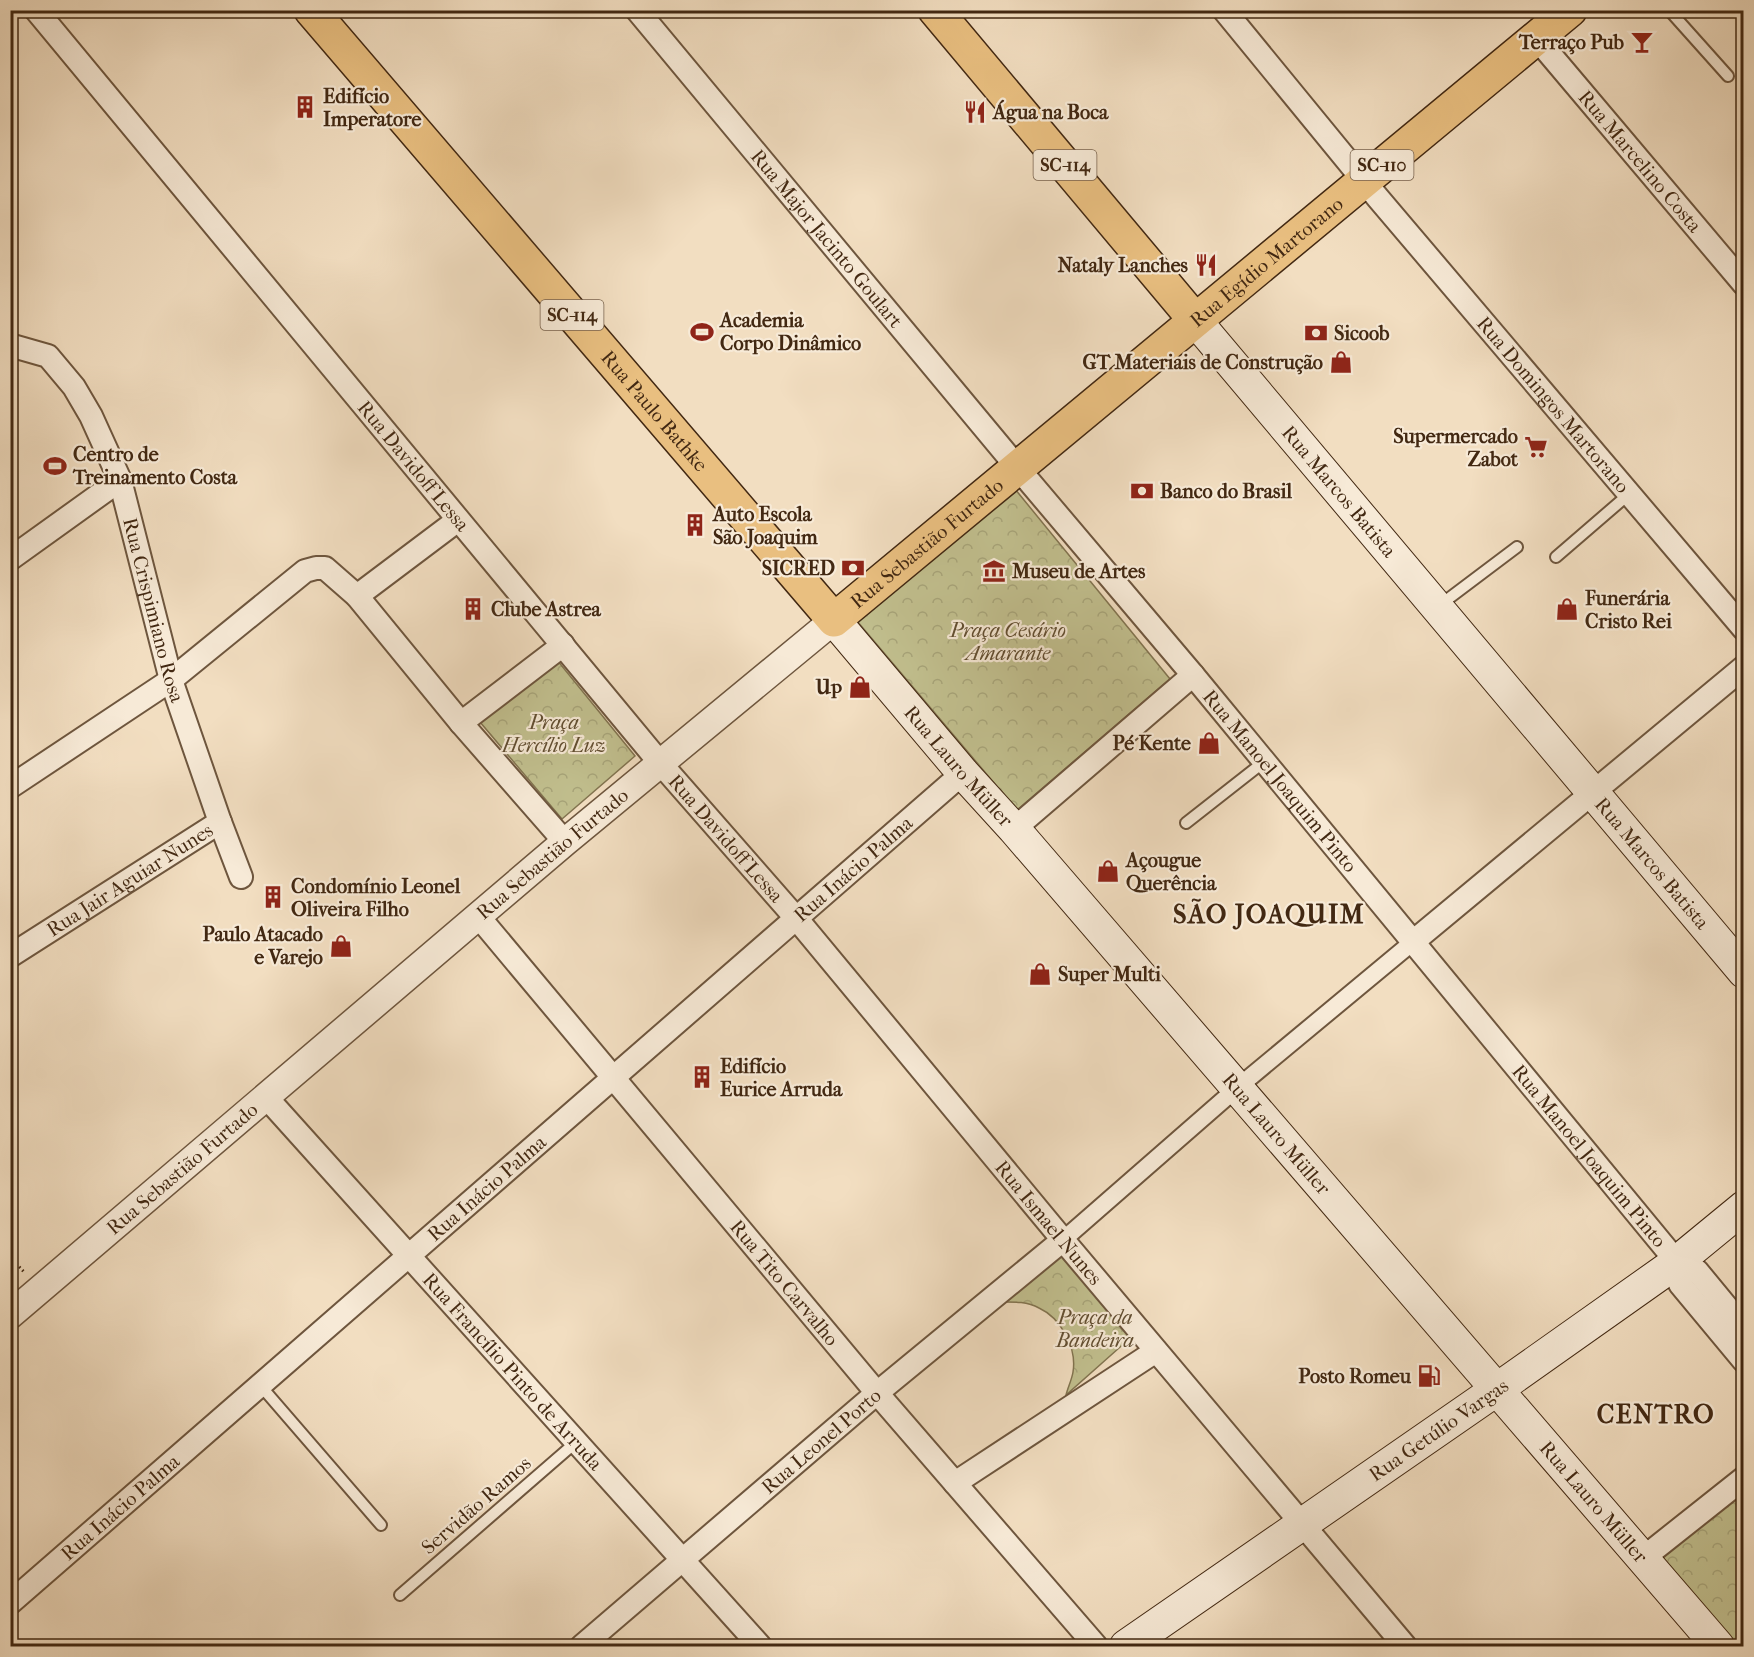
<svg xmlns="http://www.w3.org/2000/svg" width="1754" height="1657" font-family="'IM FELL French Canon',serif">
	<defs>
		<pattern id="park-crowns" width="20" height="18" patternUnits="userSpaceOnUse" patternTransform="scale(1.5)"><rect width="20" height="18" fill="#c1bf8e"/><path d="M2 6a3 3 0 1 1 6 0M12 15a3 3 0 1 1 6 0" fill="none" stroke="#a7a479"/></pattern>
	</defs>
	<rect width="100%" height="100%" fill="#f2dec1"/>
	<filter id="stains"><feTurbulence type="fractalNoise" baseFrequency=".00333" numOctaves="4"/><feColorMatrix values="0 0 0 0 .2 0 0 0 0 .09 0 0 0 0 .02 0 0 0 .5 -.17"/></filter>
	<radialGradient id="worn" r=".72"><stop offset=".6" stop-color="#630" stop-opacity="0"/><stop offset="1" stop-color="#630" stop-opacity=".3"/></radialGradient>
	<path fill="url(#park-crowns)" stroke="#827450" stroke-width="1.5" d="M1015,489L1170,679L1017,810L857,621Z
		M557,660L635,756L562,819L480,722Z
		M1064,1247L1137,1332L1066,1395C1068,1387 1072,1379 1073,1372C1077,1348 1061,1318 1039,1308C1026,1301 1012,1302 997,1302Z
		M1743,1488V1646H1735L1659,1556Z"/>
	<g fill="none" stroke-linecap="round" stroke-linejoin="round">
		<g stroke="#6e563e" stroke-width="14">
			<path id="service" d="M1669,10L1728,76
				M1556,557L1629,494
				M1440,605L1517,547
				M1186,823L1265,761
				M260,1385L381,1525
				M400,1595L575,1443"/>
		</g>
		<g stroke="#6e563e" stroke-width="20">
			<path id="pedestrian" d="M1063,1240L1237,1088L1414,941"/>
		</g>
		<g stroke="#6e563e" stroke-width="26">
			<g id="minor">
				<path id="s1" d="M36,10L661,764L796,918L1063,1240L1405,1646"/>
				<path id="s2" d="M637,10L1017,467L1193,675L1677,1262L1697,1271L1744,1328"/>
				<path id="s3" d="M1224,10L1378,198L1744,629"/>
				<path id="s4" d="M1537,39L1744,284"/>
				<path id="s5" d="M10,347L13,346L48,356L74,387L91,416L120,480L171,680L220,822L241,877"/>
				<path d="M10,559L120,480"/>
				<path d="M357,596L461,723L565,842"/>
				<path d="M461,723L563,645"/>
				<path d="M10,787L171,680L305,571L316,568H325L357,596L458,520"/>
				<path d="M1014,829L1193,675"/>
				<path id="s6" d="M478,916L877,1393L1096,1646"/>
				<path d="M1414,941L1744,667"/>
				<path id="s7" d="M10,956L220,822"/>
				<path id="s8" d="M266,1097L760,1646"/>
				<path d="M1677,1262L1680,1284L1744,1361"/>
				<path d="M955,1483L1156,1351"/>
				<path d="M1642,1559L1744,1478"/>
				<path id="s9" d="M10,1603L963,773"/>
				<path id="s10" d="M582,1646L877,1393L1063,1240"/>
			</g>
		</g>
		<g stroke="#6e563e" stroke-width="30">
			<g id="tertiary">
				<path id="s11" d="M10,1315L565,842L834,620"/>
			</g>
		</g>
		<g stroke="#422812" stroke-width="34">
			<g id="secondary">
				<path id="s12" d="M1195,320L1744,972"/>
				<path id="s13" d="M834,620L963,773L1014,829L1718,1646"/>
				<path id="s14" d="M1126,1646L1496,1390L1677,1262L1744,1207"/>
			</g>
		</g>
		<g stroke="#422812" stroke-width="36">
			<g id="primary">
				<path id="s15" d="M311,10L834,620L1570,10"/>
				<path d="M935,10L1195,320"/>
			</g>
		</g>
		<path stroke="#422812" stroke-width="3" stroke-dasharray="1.5 3" stroke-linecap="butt" d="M10,1257L25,1273"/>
		<use href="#service" stroke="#f7ead7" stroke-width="10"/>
		<use href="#pedestrian" stroke="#f7ead7" stroke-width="16"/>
		<use href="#minor" stroke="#f7ead7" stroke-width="22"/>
		<use href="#tertiary" stroke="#f7ead7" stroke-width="27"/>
		<use href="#secondary" stroke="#f7ead7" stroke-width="32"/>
		<use href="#primary" stroke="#e9bf80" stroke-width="33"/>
	</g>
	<defs>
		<g id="bar-bare" transform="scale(1.8)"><path d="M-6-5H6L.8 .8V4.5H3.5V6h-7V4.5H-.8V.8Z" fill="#8f2418" stroke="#f7ead7" stroke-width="2.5" paint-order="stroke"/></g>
		<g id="building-bare" transform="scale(1.8)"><path d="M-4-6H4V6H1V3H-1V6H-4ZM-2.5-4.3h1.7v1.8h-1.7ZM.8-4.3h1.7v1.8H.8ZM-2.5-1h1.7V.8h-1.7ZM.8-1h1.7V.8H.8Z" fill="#8f2418" stroke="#f7ead7" stroke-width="2.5" paint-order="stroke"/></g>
		<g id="restaurant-bare" transform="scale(1.8)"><path d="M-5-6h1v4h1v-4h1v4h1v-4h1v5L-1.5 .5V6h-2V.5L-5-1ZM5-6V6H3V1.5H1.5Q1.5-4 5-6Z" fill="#8f2418" stroke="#f7ead7" stroke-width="2.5" paint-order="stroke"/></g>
		<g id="stadium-bare" transform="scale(1.8)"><path d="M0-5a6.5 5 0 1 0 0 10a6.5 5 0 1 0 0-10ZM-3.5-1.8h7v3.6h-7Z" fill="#8f2418" stroke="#f7ead7" stroke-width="2.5" paint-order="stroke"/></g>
		<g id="bank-bare" transform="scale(1.8)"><path d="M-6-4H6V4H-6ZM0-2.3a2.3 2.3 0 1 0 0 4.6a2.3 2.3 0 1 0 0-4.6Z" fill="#8f2418" stroke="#f7ead7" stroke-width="2.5" paint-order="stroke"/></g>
		<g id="shop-bare" transform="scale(1.8)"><path d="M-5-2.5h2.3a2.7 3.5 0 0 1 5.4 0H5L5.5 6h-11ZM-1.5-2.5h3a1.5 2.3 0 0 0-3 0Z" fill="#8f2418" stroke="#f7ead7" stroke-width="2.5" paint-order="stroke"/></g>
		<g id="supermarket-bare" transform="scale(1.8)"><path d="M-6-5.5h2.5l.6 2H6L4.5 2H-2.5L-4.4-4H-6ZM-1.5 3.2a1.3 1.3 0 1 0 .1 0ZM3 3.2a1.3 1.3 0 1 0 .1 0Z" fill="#8f2418" stroke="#f7ead7" stroke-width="2.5" paint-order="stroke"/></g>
		<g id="museum-bare" transform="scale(1.8)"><path d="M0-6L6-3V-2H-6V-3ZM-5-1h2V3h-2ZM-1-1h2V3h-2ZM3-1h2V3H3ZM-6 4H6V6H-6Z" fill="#8f2418" stroke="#f7ead7" stroke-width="2.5" paint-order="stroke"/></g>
		<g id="fuel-bare" transform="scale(1.8)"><path d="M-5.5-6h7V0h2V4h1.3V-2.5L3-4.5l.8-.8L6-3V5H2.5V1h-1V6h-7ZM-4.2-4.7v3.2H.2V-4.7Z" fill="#8f2418" stroke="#f7ead7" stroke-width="2.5" paint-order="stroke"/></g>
	</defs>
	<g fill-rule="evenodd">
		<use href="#bar-bare" x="1642" y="42"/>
		<use href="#building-bare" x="305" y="107"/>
		<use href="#restaurant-bare" x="975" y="112"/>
		<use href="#restaurant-bare" x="1206" y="265"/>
		<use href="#stadium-bare" x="702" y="332"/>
		<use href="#bank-bare" x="1316" y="333"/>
		<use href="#shop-bare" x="1341" y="362"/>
		<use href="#supermarket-bare" x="1536" y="447"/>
		<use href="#stadium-bare" x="55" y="466"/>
		<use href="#bank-bare" x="1142" y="491"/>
		<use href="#building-bare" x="695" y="525"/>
		<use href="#bank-bare" x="853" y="568"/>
		<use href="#museum-bare" x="994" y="571"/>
		<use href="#building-bare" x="473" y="609"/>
		<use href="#shop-bare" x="1567" y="609"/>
		<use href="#shop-bare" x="860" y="687"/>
		<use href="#shop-bare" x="1209" y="743"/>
		<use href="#shop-bare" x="1108" y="871"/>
		<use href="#building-bare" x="273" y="897"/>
		<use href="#shop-bare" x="341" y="946"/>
		<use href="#shop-bare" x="1040" y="974"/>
		<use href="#building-bare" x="702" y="1077"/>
		<use href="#fuel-bare" x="1429" y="1376"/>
	</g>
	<g text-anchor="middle" stroke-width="4.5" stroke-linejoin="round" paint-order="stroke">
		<g fill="#f7ead7" stroke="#78624d" stroke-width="1.5">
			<rect x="1033.5" y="150" width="63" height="30" rx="4.5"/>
			<rect x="1350.5" y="150" width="63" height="30" rx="4.5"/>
			<rect x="540.5" y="300" width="63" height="30" rx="4.5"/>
		</g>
		<g font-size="18" font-weight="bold" fill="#422812">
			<text x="1065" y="171">SC-114</text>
			<text x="1382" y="171">SC-110</text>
			<text x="572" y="321">SC-114</text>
		</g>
		<g font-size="20" font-weight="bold" fill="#422812" stroke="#f7ead7" text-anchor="start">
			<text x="1624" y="49" text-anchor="end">Terraço Pub</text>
			<text x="323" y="103">Edifício<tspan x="323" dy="23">Imperatore</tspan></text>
			<text x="993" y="119">Água na Boca</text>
			<text x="1188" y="272" text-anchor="end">Nataly Lanches</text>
			<text x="720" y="327">Academia<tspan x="720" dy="23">Corpo Dinâmico</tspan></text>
			<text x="1334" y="340">Sicoob</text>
			<text x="1323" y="369" text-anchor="end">GT Materiais de Construção</text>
			<text x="1518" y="443" text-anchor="end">Supermercado<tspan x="1518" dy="23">Zabot</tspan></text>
			<text x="73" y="461">Centro de<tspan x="73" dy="23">Treinamento Costa</tspan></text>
			<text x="1160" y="498">Banco do Brasil</text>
			<text x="713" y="521">Auto Escola<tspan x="713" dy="23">São Joaquim</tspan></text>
			<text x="835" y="575" text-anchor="end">SICRED</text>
			<text x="1012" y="578">Museu de Artes</text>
			<text x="1585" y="605">Funerária<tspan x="1585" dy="23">Cristo Rei</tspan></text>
			<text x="491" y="616">Clube Astrea</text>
			<text x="842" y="694" text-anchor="end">Up</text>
			<text x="1191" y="750" text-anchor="end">Pé Kente</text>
			<text x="1126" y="867">Açougue<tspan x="1126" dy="23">Querência</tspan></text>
			<text x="291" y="893">Condomínio Leonel<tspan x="291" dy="23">Oliveira Filho</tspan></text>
			<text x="323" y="941" text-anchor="end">Paulo Atacado<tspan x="323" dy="23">e Varejo</tspan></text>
			<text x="1058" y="981">Super Multi</text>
			<text x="720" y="1073">Edifício<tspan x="720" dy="23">Eurice Arruda</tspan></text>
			<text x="1411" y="1383" text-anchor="end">Posto Romeu</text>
		</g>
		<g font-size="20" fill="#422812" stroke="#f7ead7">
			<text dy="7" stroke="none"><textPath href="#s4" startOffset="160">Rua Marcelino Costa</textPath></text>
			<text dy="7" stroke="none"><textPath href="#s2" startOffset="297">Rua Major Jacinto Goulart</textPath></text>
			<text dy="7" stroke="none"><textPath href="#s15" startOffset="1365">Rua Egídio Martorano</textPath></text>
			<text dy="7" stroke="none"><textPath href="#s3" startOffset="514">Rua Domingos Martorano</textPath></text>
			<text dy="7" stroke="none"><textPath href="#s15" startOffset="528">Rua Paulo Bathke</textPath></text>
			<text dy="7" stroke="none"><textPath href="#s1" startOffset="592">Rua Davidoff Lessa</textPath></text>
			<text dy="7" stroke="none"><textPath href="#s12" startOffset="224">Rua Marcos Batista</textPath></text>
			<text dy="7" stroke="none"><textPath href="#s15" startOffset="924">Rua Sebastião Furtado</textPath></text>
			<text dy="7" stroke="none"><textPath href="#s5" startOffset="318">Rua Crispimiano Rosa</textPath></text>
			<text dy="7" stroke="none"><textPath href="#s13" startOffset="192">Rua Lauro Müller</textPath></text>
			<text dy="7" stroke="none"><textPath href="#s2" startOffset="1004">Rua Manoel Joaquim Pinto</textPath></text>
			<text dy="7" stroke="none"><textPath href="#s1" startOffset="1078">Rua Davidoff Lessa</textPath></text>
			<text dy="7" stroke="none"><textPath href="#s11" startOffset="712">Rua Sebastião Furtado</textPath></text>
			<text dy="7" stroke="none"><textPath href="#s12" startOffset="710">Rua Marcos Batista</textPath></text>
			<text dy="7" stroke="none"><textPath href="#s9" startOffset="1118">Rua Inácio Palma</textPath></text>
			<text dy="7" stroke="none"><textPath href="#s7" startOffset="142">Rua Jair Aguiar Nunes</textPath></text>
			<text dy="7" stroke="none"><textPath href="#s13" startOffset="678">Rua Lauro Müller</textPath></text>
			<text dy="7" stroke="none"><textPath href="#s2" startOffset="1490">Rua Manoel Joaquim Pinto</textPath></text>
			<text dy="7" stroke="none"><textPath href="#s11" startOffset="226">Rua Sebastião Furtado</textPath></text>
			<text dy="7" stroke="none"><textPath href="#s9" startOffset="632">Rua Inácio Palma</textPath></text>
			<text dy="7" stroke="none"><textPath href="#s1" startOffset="1580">Rua Ismael Nunes</textPath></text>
			<text dy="7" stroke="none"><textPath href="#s6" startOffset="478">Rua Tito Carvalho</textPath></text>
			<text dy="7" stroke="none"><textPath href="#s8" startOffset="369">Rua Francílio Pinto de Arruda</textPath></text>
			<text dy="7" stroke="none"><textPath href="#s14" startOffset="380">Rua Getúlio Vargas</textPath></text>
			<text dy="7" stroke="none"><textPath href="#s10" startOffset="315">Rua Leonel Porto</textPath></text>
			<text dy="7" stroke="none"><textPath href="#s13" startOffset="1164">Rua Lauro Müller</textPath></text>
			<text transform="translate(476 1505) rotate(-41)" y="7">Servidão Ramos</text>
			<text dy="7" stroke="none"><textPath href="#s9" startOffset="146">Rua Inácio Palma</textPath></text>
		</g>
		<g font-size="20" font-style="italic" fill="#624e31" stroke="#f7ead7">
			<text x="1008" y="637">Praça Cesário<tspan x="1008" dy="23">Amarante</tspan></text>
			<text x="554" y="729">Praça<tspan x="554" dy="23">Hercílio Luz</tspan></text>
			<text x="1095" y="1324">Praça da<tspan x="1095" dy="23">Bandeira</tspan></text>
		</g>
		<g font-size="26" font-weight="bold" letter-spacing="1.5" fill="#422812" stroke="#f7ead7">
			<text x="1269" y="923">SÃO JOAQUIM</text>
			<text x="1656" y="1423">CENTRO</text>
		</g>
	</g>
	<rect width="1754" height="1657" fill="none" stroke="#f2dec1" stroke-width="36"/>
	<rect x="12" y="12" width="1730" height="1633" fill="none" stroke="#422812" stroke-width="3"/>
	<rect x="18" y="18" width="1718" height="1621" fill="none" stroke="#422812" stroke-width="1.5"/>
	<rect width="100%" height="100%" filter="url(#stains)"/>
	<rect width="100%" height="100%" fill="url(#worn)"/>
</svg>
